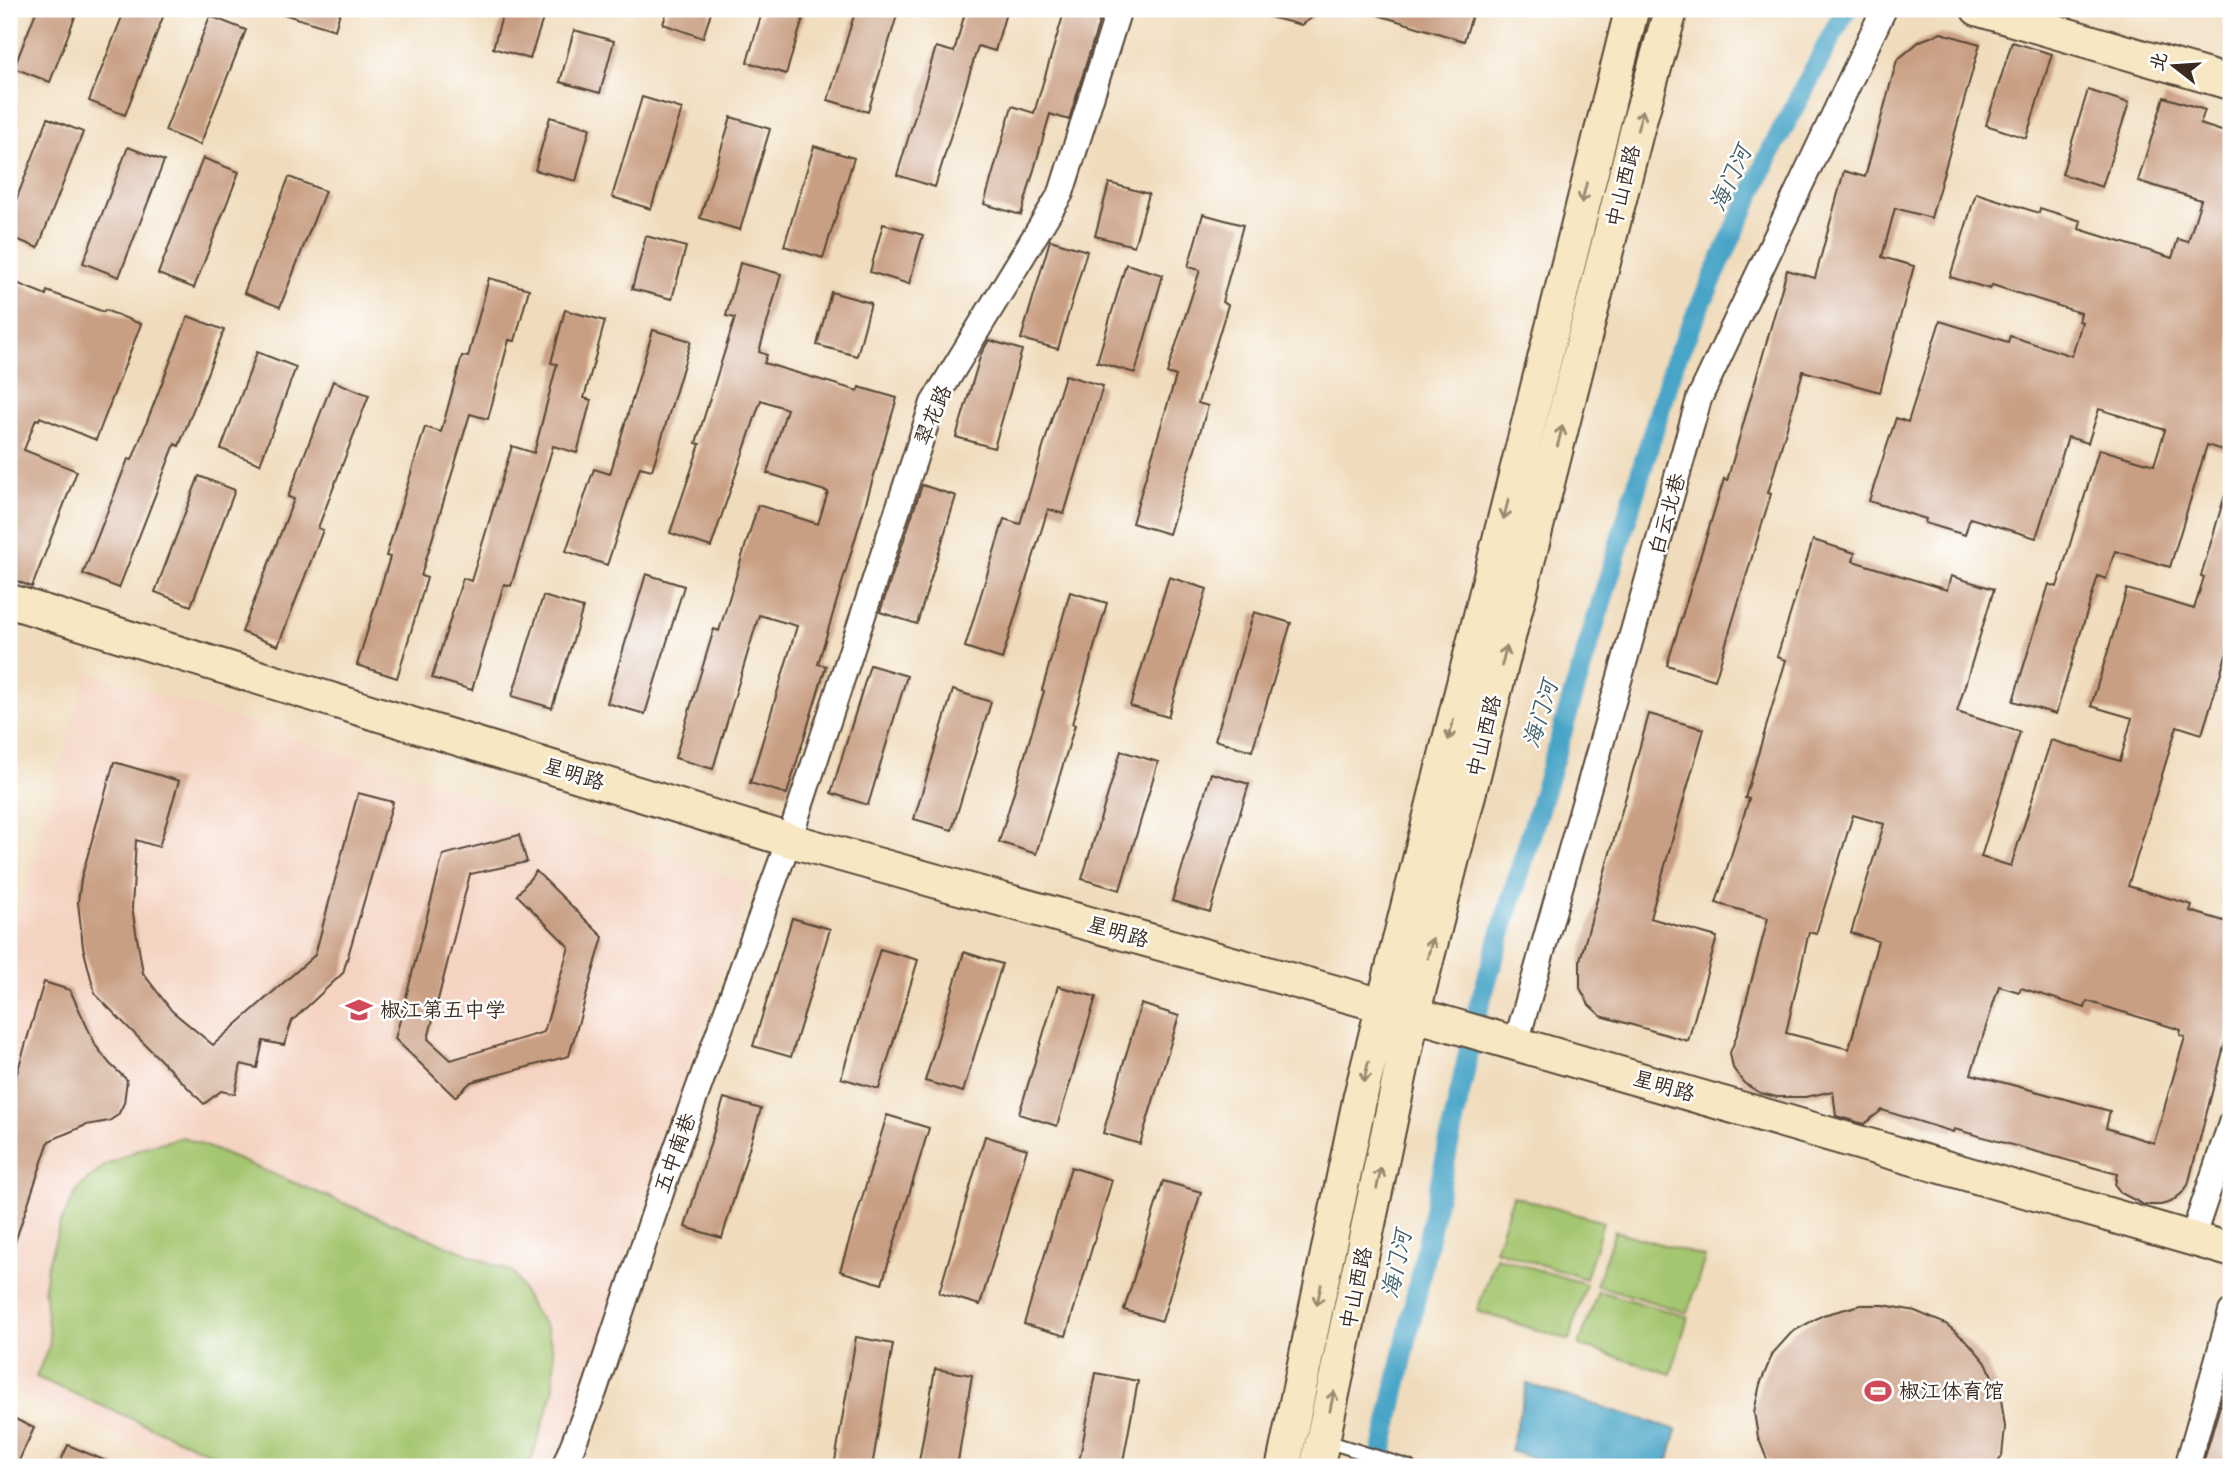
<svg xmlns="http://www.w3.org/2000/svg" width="2240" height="1476" font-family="Pangolin,'LXGW WenKai TC',sans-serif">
	<rect width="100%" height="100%" fill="#fff"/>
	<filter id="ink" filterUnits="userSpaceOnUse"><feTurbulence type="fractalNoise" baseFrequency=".0143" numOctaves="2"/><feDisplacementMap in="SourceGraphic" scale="14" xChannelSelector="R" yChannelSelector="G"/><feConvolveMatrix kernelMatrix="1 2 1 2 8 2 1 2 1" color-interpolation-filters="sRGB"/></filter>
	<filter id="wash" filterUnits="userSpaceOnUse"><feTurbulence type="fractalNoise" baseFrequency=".00686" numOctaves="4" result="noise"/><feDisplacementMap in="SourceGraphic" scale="28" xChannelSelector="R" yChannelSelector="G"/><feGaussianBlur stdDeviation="1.57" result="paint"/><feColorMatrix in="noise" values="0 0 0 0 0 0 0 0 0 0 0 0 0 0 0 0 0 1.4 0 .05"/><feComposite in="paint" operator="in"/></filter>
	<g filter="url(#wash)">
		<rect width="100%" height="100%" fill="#f0dcbc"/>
		<path fill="#f4d3c1" d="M87,671L751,884L632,1237L588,1388L554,1467H188L9,1388V946Z"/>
		<path fill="#a4c66f" stroke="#707846" stroke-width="2" d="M183,1137L514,1273L531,1307L547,1328L554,1354V1389L529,1467H242L36,1377L50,1344L44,1287L47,1267L60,1224L79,1187L106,1165L144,1147Z
			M1513,1196L1603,1222L1586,1279L1495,1250Z
			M1615,1231L1705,1257L1688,1313L1596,1285Z
			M1496,1257L1586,1284L1569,1340L1477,1311Z
			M1598,1291L1688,1317L1671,1374L1579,1345Z"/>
		<path fill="#49a5c7" stroke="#426872" stroke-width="2" d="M1527,1384L1677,1430L1667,1467H1564L1510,1451Z"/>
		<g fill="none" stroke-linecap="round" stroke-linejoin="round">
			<path stroke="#49a5c7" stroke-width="21" d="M1379,1467L1478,1009L1674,363L1771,151L1846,9"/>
		</g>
		<g id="blocks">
			<path fill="#c99f83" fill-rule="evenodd" d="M37,9H78L50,82L14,68Z
				M125,9H166L125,115L89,101Z
				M281,9H341L335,30L280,13Z
				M504,9H546L530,59L493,48Z
				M668,9H712L703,38L663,24Z
				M763,9H806L786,74L747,62Z
				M856,9H887L898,12L868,112L828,100Z
				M966,9H1007L995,51L978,46L935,187L897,175L936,47L954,52Z
				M1065,9H1103L1069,120L1050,114L1021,215L984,204L1012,106L1034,113Z
				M1259,9H1325L1301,25L1258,14Z
				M1371,9H1474L1464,41L1371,13Z
				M210,16L246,30L200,145L165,131Z
				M574,30L614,41L600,93L560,82Z
				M1941,33L1980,44L1931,218L1895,208L1882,257L1914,266L1880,392L1803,371L1768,493L1771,494L1715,680L1667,665L1724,479L1727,481L1787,270L1815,278L1844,171L1865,177L1897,60L1920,41Z
				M2012,42L2052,54L2026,138L1986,125Z
				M2088,90L2129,103L2102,187L2062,174Z
				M642,97L682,109L651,209L612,197Z
				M2164,97L2205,110L2200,124L2231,134V453L2207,445L2170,567L2115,551L2106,579L2098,576L2056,714L2013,701L2049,584L2057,587L2099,449L2154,465L2165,430L2099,409L2088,443L2068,437L2036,538L1970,518L1965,535L1925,523L1926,519L1869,501L1896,418L1908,422L1940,321L2008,342L2010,336L2072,356L2082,322L2079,321L2081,313L1992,285L1990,289L1950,277L1976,193L2039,213L2040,208L2081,221L2079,229L2172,258L2178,239L2188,242L2201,200L2138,181Z
				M550,117L590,128L576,181L535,170Z
				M731,117L770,129L740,230L700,218Z
				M48,118L83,132L38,248L9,236V218Z
				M814,146L854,158L823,258L784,246Z
				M128,147L164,161L119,277L83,263Z
				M203,158L239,172L194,288L158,274Z
				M289,177L325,191L280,307L244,293Z
				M1109,183L1149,194L1134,246L1095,236Z
				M1203,214L1243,225L1222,302L1228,305L1198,403L1208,406L1169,534L1132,523L1176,376L1167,373L1200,270L1188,267Z
				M883,224L923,235L909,284L870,272Z
				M646,236L686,247L672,299L632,289Z
				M1050,240L1087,251L1058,349L1021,339Z
				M740,263L781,274L759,352L767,355L764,363L858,391L859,387L897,398L818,664L826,666L787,794L750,783L797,626L759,615L713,769L675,758L714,629L719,631L758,505L818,524L828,492L767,473L787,409L761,400L711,547L670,533L700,444L696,443L735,318L726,316Z
				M1126,264L1163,275L1135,373L1097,362Z
				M489,278L529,289L515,341L509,340L488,419L470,414L421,576L427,578L397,678L357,665L390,557L386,556L425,427L441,432L462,356L468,357Z
				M9,280L46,295L47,291L104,312L105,310L141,324L96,440L40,417L39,420L36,419L24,450L77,471L32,587L9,578Z
				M831,292L871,303L857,356L817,345Z
				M565,310L605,321L584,398L591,400L577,453L553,446L511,586L504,584L472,690L432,678L463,578L471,581L512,446L534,453L557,364L551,363Z
				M188,316L224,330L179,446L175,444L119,588L83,574L128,459L132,460Z
				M653,330L691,341L652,470L640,467L607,565L566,551L594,469L610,474Z
				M989,340L1022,350L994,448L956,437L981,354Z
				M257,352L296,367L260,464L221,449Z
				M1065,375L1103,386L1064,514L1048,509L1002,659L965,647L1004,519L1020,524Z
				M333,381L369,395L318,528L323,530L278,646L242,632L294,499L288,497Z
				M199,476L235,490L191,606L155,592Z
				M922,485L956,496L917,624L880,612Z
				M2227,488L2231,489V639L2202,734L2177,726L2128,886L2192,905L2190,911L2231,923V1019L2188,1185L2182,1193L2171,1202L2161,1205H2144L2121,1193L2115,1185L2117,1174L1954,1129L1953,1132L1882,1110L1864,1124L1836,1116L1833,1091L1806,1097H1777L1760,1093L1744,1083L1733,1068L1730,1053L1738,1032L1768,918L1716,903L1749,799L1745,798L1786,660L1777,657L1813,540L1855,553L1853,561L1947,590L1951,576L1994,589L1957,712L2020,732L1981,857L2011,866L2051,740L2120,761L2132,718L2091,706L2127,589L2194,609L2204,577L2201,576ZM1853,815L1884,824L1851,933L1878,941L1849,1049L1786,1033L1809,932L1816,934ZM1999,986L2019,992L2021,988L2085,1008L2087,1001L2181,1030L2180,1035L2185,1037L2154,1143L2106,1128L2110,1111L1971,1074Z
				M646,574L684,586L645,714L607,703Z
				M1169,577L1207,589L1168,717L1130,706Z
				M1070,592L1107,603L1072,724L1075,725L1036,854L999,842L1044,691L1042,690Z
				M543,596L583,608L552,708L512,696Z
				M1254,612L1291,623L1252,751L1215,740Z
				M870,665L907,676L868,805L831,793Z
				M953,690L991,702L952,830L914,819Z
				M1649,714L1704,729L1650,918L1717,937L1688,1041L1601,1016L1589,1005L1580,988V960Z
				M1121,751L1158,762L1120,890L1082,879Z
				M114,762L179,781L159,847L136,840L132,908L143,973L172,1011L213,1045L315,955L358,793L393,802L343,973L292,1021L284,1045L263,1041L257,1068L241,1064L235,1094L221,1091L204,1104L95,994L83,947L78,902L81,879Z
				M1211,773L1249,784L1210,912L1172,901Z
				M519,835L527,862L470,874L428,1039L451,1060L544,1032L569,947L517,895L536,871L603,937L569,1056L471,1082L455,1097L395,1039L443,855Z
				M792,918L830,929L791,1057L753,1046Z
				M880,949L918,960L879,1089L841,1078Z
				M964,952L1002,964L963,1092L925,1081Z
				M44,982L70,990L96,1046L110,1064L127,1080L124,1103L118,1115L109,1121L86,1125L49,1141L12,1251H9V1100Z
				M1058,986L1096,997L1057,1126L1019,1114Z
				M1141,1004L1179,1016L1140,1144L1103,1133Z
				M724,1098L761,1109L722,1238L685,1227Z
				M887,1115L929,1128L882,1284L840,1271Z
				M985,1136L1027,1149L980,1305L939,1293Z
				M1071,1167L1112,1180L1066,1336L1024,1324Z
				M1163,1181L1201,1192L1162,1321L1124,1310Z
				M1861,1305H1884L1915,1311L1946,1324L1969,1343L1987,1364L2001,1399L2005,1427L2002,1456L1995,1467H1770L1758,1437L1754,1412L1760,1384L1773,1353L1792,1332L1823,1315Z
				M856,1337L893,1344L872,1467H834Z
				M935,1369L972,1375L957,1467H918Z
				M1096,1373L1138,1381L1122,1467H1078Z
				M2229,1375H2231V1467H2202Z
				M9,1416L34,1428L16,1467H9Z
				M68,1445L120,1467H58Z"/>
		</g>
	</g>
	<g filter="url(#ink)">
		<use href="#blocks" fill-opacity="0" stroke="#564536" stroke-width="2"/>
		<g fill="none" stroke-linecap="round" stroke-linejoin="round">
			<g stroke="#564536" stroke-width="16">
				<path id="lane" d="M1326,1441L1409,1467"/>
			</g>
			<g stroke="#564536" stroke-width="28">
				<path id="street" d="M1516,1043L1699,399L1884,9
					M2192,1239L2231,1123
					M564,1467L594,1392L670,1166L789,840L933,403L1061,193L1119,9
					M2187,1467L2231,1312"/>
			</g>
			<g stroke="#564536" stroke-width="37">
				<path id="secondary" d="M1978,9L2231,83
					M9,601L789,840L1413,1014L2231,1250
					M1283,1467L1360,1098L1632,9
					M1317,1467L1413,1014L1637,130L1671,9"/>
			</g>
			<use href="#lane" stroke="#fff" stroke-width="12"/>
			<use href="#street" stroke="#fff" stroke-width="24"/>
			<use href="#secondary" stroke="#f7e8c3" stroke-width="33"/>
		</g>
		<defs><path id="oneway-shaft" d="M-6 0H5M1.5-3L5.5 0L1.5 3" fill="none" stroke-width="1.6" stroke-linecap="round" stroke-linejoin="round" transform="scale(1.75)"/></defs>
		<g stroke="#998970">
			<use href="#oneway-shaft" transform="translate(1640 120) rotate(-75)"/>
			<use href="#oneway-shaft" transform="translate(1584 193) rotate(104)"/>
			<use href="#oneway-shaft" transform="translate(1560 436) rotate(-76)"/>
			<use href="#oneway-shaft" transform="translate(1506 509) rotate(104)"/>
			<use href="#oneway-shaft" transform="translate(1504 656) rotate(-76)"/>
			<use href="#oneway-shaft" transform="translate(1451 730) rotate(104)"/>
			<use href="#oneway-shaft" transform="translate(1430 948) rotate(-76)"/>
			<use href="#oneway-shaft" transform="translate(1366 1072) rotate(103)"/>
			<use href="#oneway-shaft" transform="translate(1379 1178) rotate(-78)"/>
			<use href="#oneway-shaft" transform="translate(1319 1295) rotate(102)"/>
			<use href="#oneway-shaft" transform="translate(1332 1401) rotate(-78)"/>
		</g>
	</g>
	<defs>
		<g id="school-bare" transform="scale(2.1)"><path d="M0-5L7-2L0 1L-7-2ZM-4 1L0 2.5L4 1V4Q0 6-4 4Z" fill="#d1495b" stroke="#fff" stroke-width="2.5" paint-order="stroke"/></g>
		<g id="stadium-bare" transform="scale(2.1)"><path d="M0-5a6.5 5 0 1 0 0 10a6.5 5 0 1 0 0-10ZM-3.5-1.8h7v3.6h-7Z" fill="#d1495b" stroke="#fff" stroke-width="2.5" paint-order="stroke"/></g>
	</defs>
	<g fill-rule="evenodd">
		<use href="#school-bare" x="359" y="1010"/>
		<use href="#stadium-bare" x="1878" y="1391"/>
	</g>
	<g text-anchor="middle" stroke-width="5" stroke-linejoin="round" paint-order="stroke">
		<g font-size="21" fill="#3b2a1e" stroke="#fff">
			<text transform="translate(1623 186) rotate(-76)" y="7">中山西路</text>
			<text transform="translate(933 415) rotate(-67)" y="7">翠花路</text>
			<text transform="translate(1667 514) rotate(-74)" y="7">白云北巷</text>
			<text transform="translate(1484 736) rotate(-76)" y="7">中山西路</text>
			<text transform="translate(574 774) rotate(17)" y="7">星明路</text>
			<text transform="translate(1118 932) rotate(16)" y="7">星明路</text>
			<text transform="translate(1664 1086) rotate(16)" y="7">星明路</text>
			<text transform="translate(675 1153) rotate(-70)" y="7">五中南巷</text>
			<text transform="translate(1356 1288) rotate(-78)" y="7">中山西路</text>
		</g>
		<g font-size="21" fill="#3b2a1e" stroke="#fff" text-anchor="start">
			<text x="380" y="1017">椒江第五中学</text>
			<text x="1899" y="1398">椒江体育馆</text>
		</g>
		<g font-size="23" font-style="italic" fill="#41616a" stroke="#fff">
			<text transform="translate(1730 178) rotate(-65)" y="8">海门河</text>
			<text transform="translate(1540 714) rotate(-73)" y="8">海门河</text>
			<text transform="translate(1396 1264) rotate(-78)" y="8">海门河</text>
		</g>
	</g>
	<rect width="2240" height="1476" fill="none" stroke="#fff" stroke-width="35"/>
	<g transform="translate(2174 66) rotate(287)" stroke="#ffffff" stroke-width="5" paint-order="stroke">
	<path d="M0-5L12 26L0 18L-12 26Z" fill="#3b2a1e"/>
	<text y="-10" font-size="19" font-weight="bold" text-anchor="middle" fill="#3b2a1e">北</text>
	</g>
</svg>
